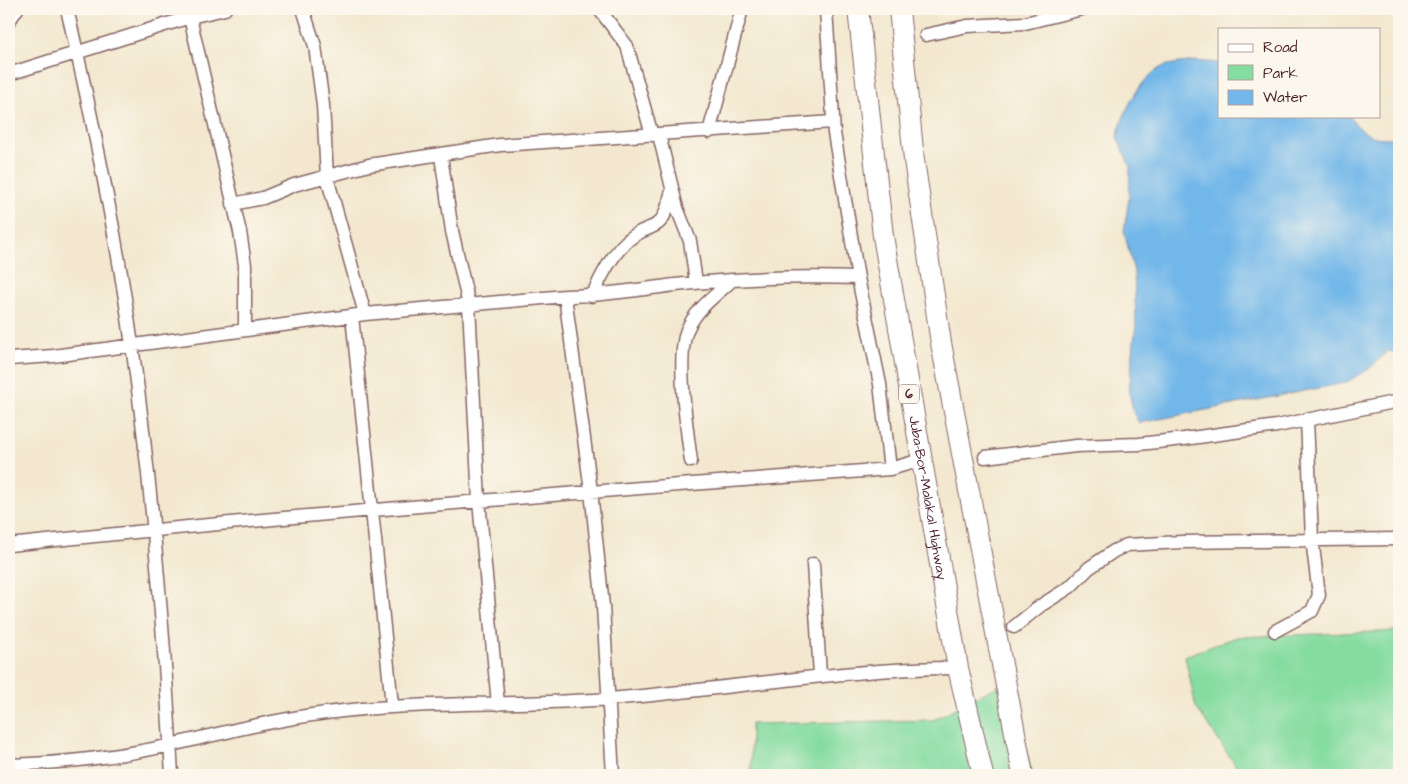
<svg xmlns="http://www.w3.org/2000/svg" width="1408" height="784" font-family="'Architects Daughter',sans-serif">
	<rect width="100%" height="100%" fill="#fbf7ec"/>
	<filter id="ink" filterUnits="userSpaceOnUse"><feTurbulence type="fractalNoise" baseFrequency=".02" numOctaves="2"/><feDisplacementMap in="SourceGraphic" scale="10" xChannelSelector="R" yChannelSelector="G"/><feConvolveMatrix kernelMatrix="1 2 1 2 8 2 1 2 1" color-interpolation-filters="sRGB"/></filter>
	<filter id="wash" filterUnits="userSpaceOnUse"><feTurbulence type="fractalNoise" baseFrequency=".0096" numOctaves="4" result="noise"/><feDisplacementMap in="SourceGraphic" scale="20" xChannelSelector="R" yChannelSelector="G"/><feGaussianBlur stdDeviation="1.12" result="paint"/><feColorMatrix in="noise" values="0 0 0 0 0 0 0 0 0 0 0 0 0 0 0 0 0 1.4 0 .05"/><feComposite in="paint" operator="in"/></filter>
	<g filter="url(#wash)">
		<rect width="100%" height="100%" fill="#f3e8cf"/>
		<path fill="#85dca0" stroke="#687e66" d="M1399,631V775H1242L1196,707L1185,656L1237,637Z
			M1011,679L1032,775H751V724L933,720Z"/>
		<path fill="#72b7e9" stroke="#5e6b8a" d="M1195,61L1219,63V116H1349C1365,136 1372,140 1399,137V353L1388,351L1369,369L1345,383L1139,423L1134,414L1129,392L1136,323L1134,272L1124,231L1129,198L1130,166L1117,137C1124,112 1137,82 1160,68C1169,63 1185,63 1195,61Z"/>
	</g>
	<g filter="url(#ink)">
		<g fill="none" stroke-linecap="round" stroke-linejoin="round">
			<g stroke="#856564" stroke-width="15">
				<path id="minor" d="M67,9C93,120 116,232 132,345C152,487 164,632 172,775
					M188,9L240,232L245,265V330
					M303,9L315,46L323,105L327,177L365,314
					M599,9L627,46L652,135
					M826,9L834,133L858,278L880,384L890,469
					M9,21L17,9
					M926,35L967,26L1025,23L1082,9
					M9,74L190,17L225,9
					M709,132L742,9
					M659,135L677,208L690,241L696,282
					M441,156L452,231L469,305L479,501L498,704
					M233,204L263,198L294,185L369,165L500,145L833,122
					M565,296L591,491L603,606L613,775
					M592,296C601,277 611,256 627,241C652,219 661,238 671,194
					M352,316L392,705
					M9,359L53,356L365,314L565,296C609,296 651,287 694,283C746,278 806,276 858,278
					M985,457L1076,446L1139,444L1184,439L1277,426L1399,401
					M691,461C687,431 676,357 687,330C696,309 715,296 731,281
					M9,545C302,514 596,491 890,469L921,460
					M813,564L820,675
					M1014,627L1040,606L1070,587L1089,568L1114,551L1127,545L1181,542L1399,539
					M1275,631L1312,611L1319,595L1312,539L1307,419
					M9,765C63,763 118,757 171,745C222,733 273,720 326,713C420,701 515,706 609,699C726,690 841,668 958,668"/>
			</g>
			<g stroke="#856564" stroke-width="22">
				<g id="trunk">
					<path id="s1" d="M858,9L883,236L958,668L983,775"/>
					<path d="M899,9L914,160L941,343L1023,775"/>
				</g>
			</g>
			<use href="#minor" stroke="#fff" stroke-width="12"/>
			<use href="#trunk" stroke="#fff" stroke-width="20"/>
		</g>
	</g>
	<g text-anchor="middle" stroke-width="5" stroke-linejoin="round" paint-order="stroke">
		<rect fill="#fbf7ec" stroke="#7f6065" stroke-width="1" x="899" y="384.5" width="20" height="19" rx="4"/>
		<g font-size="12" font-weight="bold" fill="#4a1f2b">
			<text x="909" y="398">6</text>
		</g>
		<g font-size="14" fill="#4a1f2b" stroke="#fbf7ec">
			<text dy="5" stroke="none"><textPath href="#s1" startOffset="494">Juba-Bor-Malakal Highway</textPath></text>
		</g>
	</g>
	<rect width="1408" height="784" fill="none" stroke="#fbf7ec" stroke-width="30"/>
	<rect x="1218" y="28" width="162" height="90" fill="#fbf7ec" stroke="#b4a19f"/>
	<rect x="1228" y="44" width="25" height="8" fill="#ffffff" stroke="#b4a19f"/>
	<text x="1263" y="52" font-size="15" fill="#4a1f2b">Road</text>
	<rect x="1228" y="65" width="25" height="15" fill="#85dca0" stroke="#b4a19f"/>
	<text x="1263" y="78" font-size="15" fill="#4a1f2b">Park</text>
	<rect x="1228" y="90" width="25" height="15" fill="#72b7e9" stroke="#b4a19f"/>
	<text x="1263" y="102" font-size="15" fill="#4a1f2b">Water</text>
</svg>
